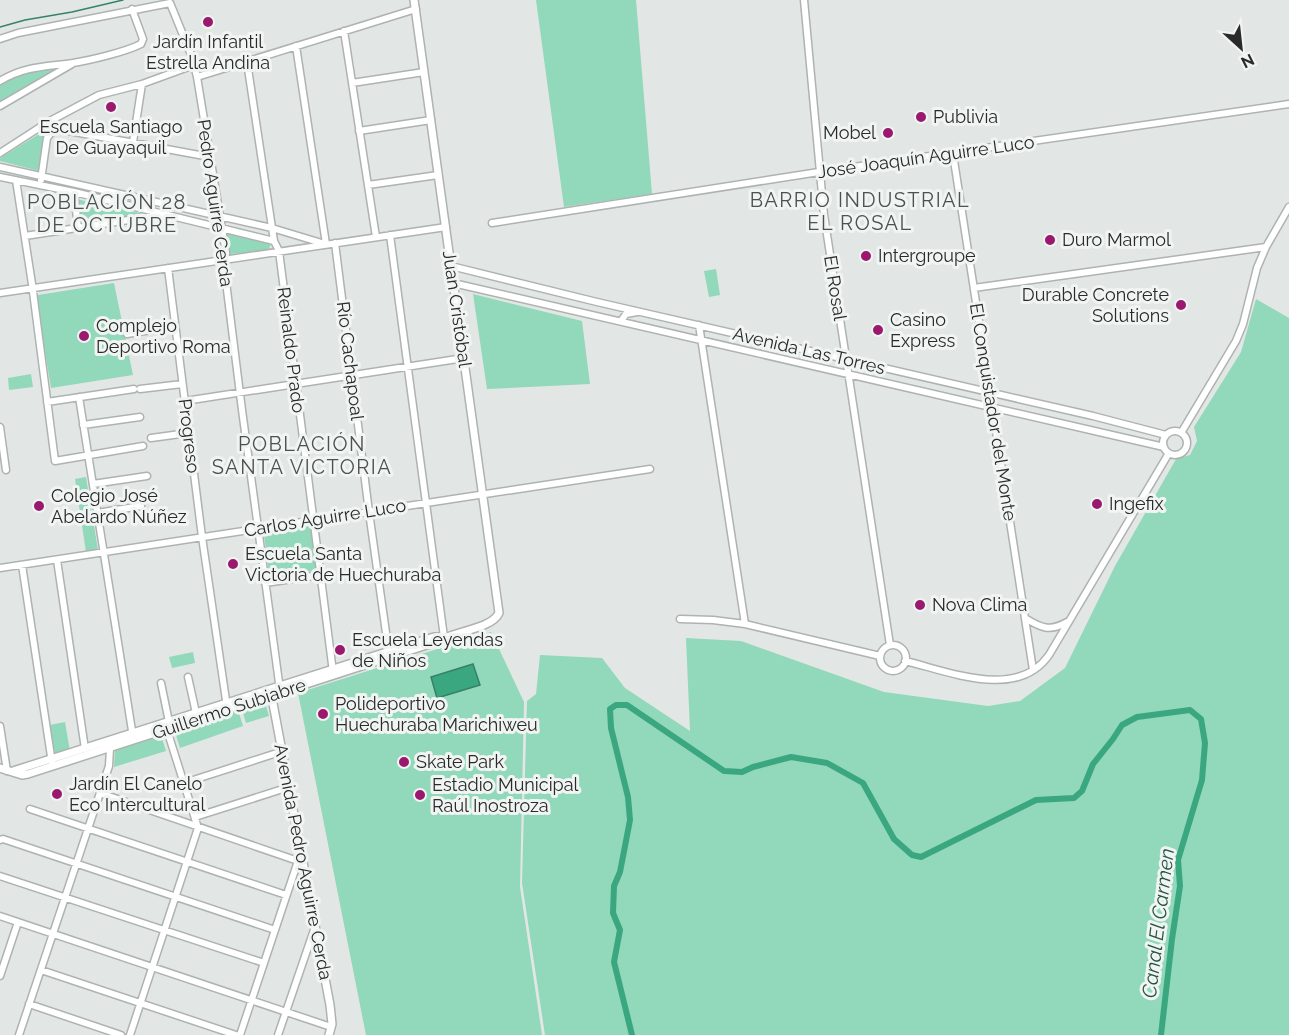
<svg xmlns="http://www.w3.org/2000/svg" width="1289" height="1035" font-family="Raleway,sans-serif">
	<rect width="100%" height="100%" fill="#e2e7e5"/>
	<path fill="#92d8ba" d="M536,0H636L652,194L564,207Z
		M68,65L0,103V83L16,73Z
		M44,131L39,171L0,161V158Z
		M76,199L149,215L82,225Z
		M226,233L271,244L268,251L229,254Z
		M716,269L720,295L709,297L704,271Z
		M114,283L133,375L51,388L36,297L38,295Z
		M473,294L582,321L590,384L487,389Z
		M1256,299L1289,318V1035H545L522,883L527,701L536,694L540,655L602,658L625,688L690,731L686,638L741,641L884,692L988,706L1020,701L1065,668L1115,566L1176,459L1190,455L1197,441L1194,427L1241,352Z
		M31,374L33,387L9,390L8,378Z
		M86,477L98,550L86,552L75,479Z
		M309,526L311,529L317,568L314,571L272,577L269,574L264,535L268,532Z
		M491,632L524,702L520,887L542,1035H366L298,693Z
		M193,652L195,663L172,668L169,657Z
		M265,702L269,716L246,723L242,710Z
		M238,710L243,726L180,748L175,732Z
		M65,722L70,751L55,754L50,725Z
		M161,735L166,751L114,767L115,749Z"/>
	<path fill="#3aa781" stroke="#358267" stroke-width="1.5" d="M473,664L480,685L437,698L431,677Z"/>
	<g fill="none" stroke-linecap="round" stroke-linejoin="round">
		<path stroke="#358267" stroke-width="1.5" d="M0,27L25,20L72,12L123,0"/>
		<path stroke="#3aa781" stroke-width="6" d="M632,1035L614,962L620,930L613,913L614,886L620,872L630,820L628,797L611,728L610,709L616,705H627L724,771L742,772L753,767L791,757L827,763L863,783L894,839L912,855L921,857L1036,800L1074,798L1082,791L1093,764L1113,739L1122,725L1137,717L1190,710L1201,719L1205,743L1202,780L1178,860L1180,886L1172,939L1161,1035"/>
		<g stroke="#aeb3b1" stroke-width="9">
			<path id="minor" d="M804,0L824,215L890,645
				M344,31L376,237
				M0,39L18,33L170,3L192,57L197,77L226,253L224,266L242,410L280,690
				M296,46L326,244
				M247,62L274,241L279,251L333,672
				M197,77L416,9
				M0,81C25,66 45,67 73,63C91,60 125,52 141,44L143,39L132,9
				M352,83L424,72
				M0,106L72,64
				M359,131L431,120
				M133,142L142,84
				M0,153L48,122L99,95L142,84L194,65
				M953,154L1033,670
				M0,167L272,228L325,244
				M0,177L74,192L274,241
				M16,180L32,284L55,461L143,446
				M41,180L47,138L51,133L58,129L210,157
				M368,185L438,175
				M74,192L78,228
				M492,223L819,172L1289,104
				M390,235L444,637
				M25,236L161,215
				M335,243L369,512L389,654
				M451,266L597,302L1093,416L1166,435
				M168,268L202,537L227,707
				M453,283L1164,447
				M974,288L1266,247
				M0,293L446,227
				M621,321L626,314L637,312
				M699,325L745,624
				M127,334L175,326
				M140,389L182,384
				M79,397L133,737
				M185,401L464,358
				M47,402L134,389
				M83,425L140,417
				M0,427L6,470
				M1163 443a12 12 0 1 1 24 0a12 12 0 1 1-24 0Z
				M1181,433L1236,341L1243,324L1257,268L1266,247L1289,207
				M151,438L188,433
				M93,484L147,476
				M97,513L141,506
				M57,560L85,749
				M22,565L52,763
				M0,568L650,469
				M265,583L320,575
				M1025,618C1041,628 1050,632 1067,622
				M680,619L713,620L745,624L880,656
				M880 658a13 13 0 1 1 26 0a13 13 0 1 1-26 0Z
				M905,661C948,671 1017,701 1049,655L1169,453
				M188,677L196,713
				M0,726L7,771
				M184,783L283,751
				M100,793L298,861L303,860
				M30,809L286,895
				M195,817L289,787
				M0,840L3,839L275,930
				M0,876L264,963
				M0,916L331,1027
				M41,970L236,1035
				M0,976L18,922
				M29,1004L121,1035
				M19,1035L109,766L110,748
				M130,1035L198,828L167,730L169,722L161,683
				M240,1035L298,861
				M278,1035L315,927"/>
		</g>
		<g stroke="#aeb3b1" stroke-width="10">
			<path id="tertiary" d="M271,693L330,1005L332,1024L329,1035
				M0,768L22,775L28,774L436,642C451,632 492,629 499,613L414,0
				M13,771L434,637H444"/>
		</g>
		<use href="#minor" stroke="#fff" stroke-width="6"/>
		<use href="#tertiary" stroke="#fff" stroke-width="7"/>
	</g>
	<g fill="#9a196f" stroke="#f0f4f2" stroke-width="2">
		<circle cx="208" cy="22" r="6"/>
		<circle cx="111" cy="107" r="6"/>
		<circle cx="921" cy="117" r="6"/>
		<circle cx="888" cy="133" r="6"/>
		<circle cx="1050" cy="240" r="6"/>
		<circle cx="866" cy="256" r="6"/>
		<circle cx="1181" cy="305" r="6"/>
		<circle cx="878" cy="330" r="6"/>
		<circle cx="84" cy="336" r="6"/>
		<circle cx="1097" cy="504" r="6"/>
		<circle cx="39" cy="506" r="6"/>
		<circle cx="233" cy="564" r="6"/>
		<circle cx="920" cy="605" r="6"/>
		<circle cx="340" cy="650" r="6"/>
		<circle cx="323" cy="714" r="6"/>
		<circle cx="404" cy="762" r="6"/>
		<circle cx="57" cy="794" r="6"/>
		<circle cx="420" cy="795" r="6"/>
	</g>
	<g text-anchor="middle" stroke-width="6" stroke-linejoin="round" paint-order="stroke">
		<g font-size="18" fill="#292a29" stroke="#f0f4f2" text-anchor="start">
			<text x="208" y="48" text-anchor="middle">Jardín Infantil<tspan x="208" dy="21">Estrella Andina</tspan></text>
			<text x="933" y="123">Publivia</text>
			<text x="111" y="133" text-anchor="middle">Escuela Santiago<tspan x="111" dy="21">De Guayaquil</tspan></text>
			<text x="876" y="139" text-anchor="end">Mobel</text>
			<text x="1062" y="246">Duro Marmol</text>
			<text x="878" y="262">Intergroupe</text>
			<text x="1169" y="301" text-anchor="end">Durable Concrete<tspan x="1169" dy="21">Solutions</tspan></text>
			<text x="890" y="326">Casino<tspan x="890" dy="21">Express</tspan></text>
			<text x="96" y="332">Complejo<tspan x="96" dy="21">Deportivo Roma</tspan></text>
			<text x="51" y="502">Colegio José<tspan x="51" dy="21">Abelardo Núñez</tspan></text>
			<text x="1109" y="510">Ingefix</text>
			<text x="245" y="560">Escuela Santa<tspan x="245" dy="21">Victoria de Huechuraba</tspan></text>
			<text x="932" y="611">Nova Clima</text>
			<text x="352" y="646">Escuela Leyendas<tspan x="352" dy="21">de Niños</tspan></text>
			<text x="335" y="710">Polideportivo<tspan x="335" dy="21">Huechuraba Marichiweu</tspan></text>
			<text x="416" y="768">Skate Park</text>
			<text x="69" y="790">Jardín El Canelo<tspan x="69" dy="21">Eco Intercultural</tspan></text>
			<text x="432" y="791">Estadio Municipal<tspan x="432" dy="21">Raúl Inostroza</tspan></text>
		</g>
		<g font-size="18" fill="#292a29" stroke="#f0f4f2">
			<text transform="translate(926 157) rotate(-8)" y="6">José Joaquín Aguirre Luco</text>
			<text transform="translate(215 203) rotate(82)" y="6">Pedro Aguirre Cerda</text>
			<text transform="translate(835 288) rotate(81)" y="6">El Rosal</text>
			<text transform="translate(457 309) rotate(82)" y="6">Juan Cristóbal</text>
			<text transform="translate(291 350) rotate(83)" y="6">Reinaldo Prado</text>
			<text transform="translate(809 351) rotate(13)" y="6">Avenida Las Torres</text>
			<text transform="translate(350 361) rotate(83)" y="6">Río Cachapoal</text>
			<text transform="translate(993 412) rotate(81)" y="6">El Conquistador del Monte</text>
			<text transform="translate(189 436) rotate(83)" y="6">Progreso</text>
			<text transform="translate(325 518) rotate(-9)" y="6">Carlos Aguirre Luco</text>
			<text transform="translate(229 709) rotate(-18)" y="6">Guillermo Subiabre</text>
			<text transform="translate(303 862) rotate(79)" y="6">Avenida Pedro Aguirre Cerda</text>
		</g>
		<g font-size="20" letter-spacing="1.5" fill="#4d514f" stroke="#f0f4f2">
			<text x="860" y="207">BARRIO INDUSTRIAL<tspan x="860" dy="23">EL ROSAL</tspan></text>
			<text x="107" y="209">POBLACIÓN 28<tspan x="107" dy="23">DE OCTUBRE</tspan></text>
			<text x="302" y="451">POBLACIÓN<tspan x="302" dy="23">SANTA VICTORIA</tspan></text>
		</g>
		<g font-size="20" font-style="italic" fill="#275442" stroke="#f0f4f2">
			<text transform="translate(1158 923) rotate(-83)" y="7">Canal El Carmen</text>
		</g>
	</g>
	<g transform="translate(1241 48) rotate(153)" stroke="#f0f4f2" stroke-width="4.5" paint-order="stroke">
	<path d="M0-4.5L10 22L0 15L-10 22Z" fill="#292a29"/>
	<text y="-9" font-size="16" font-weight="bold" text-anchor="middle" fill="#292a29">N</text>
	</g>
</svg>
